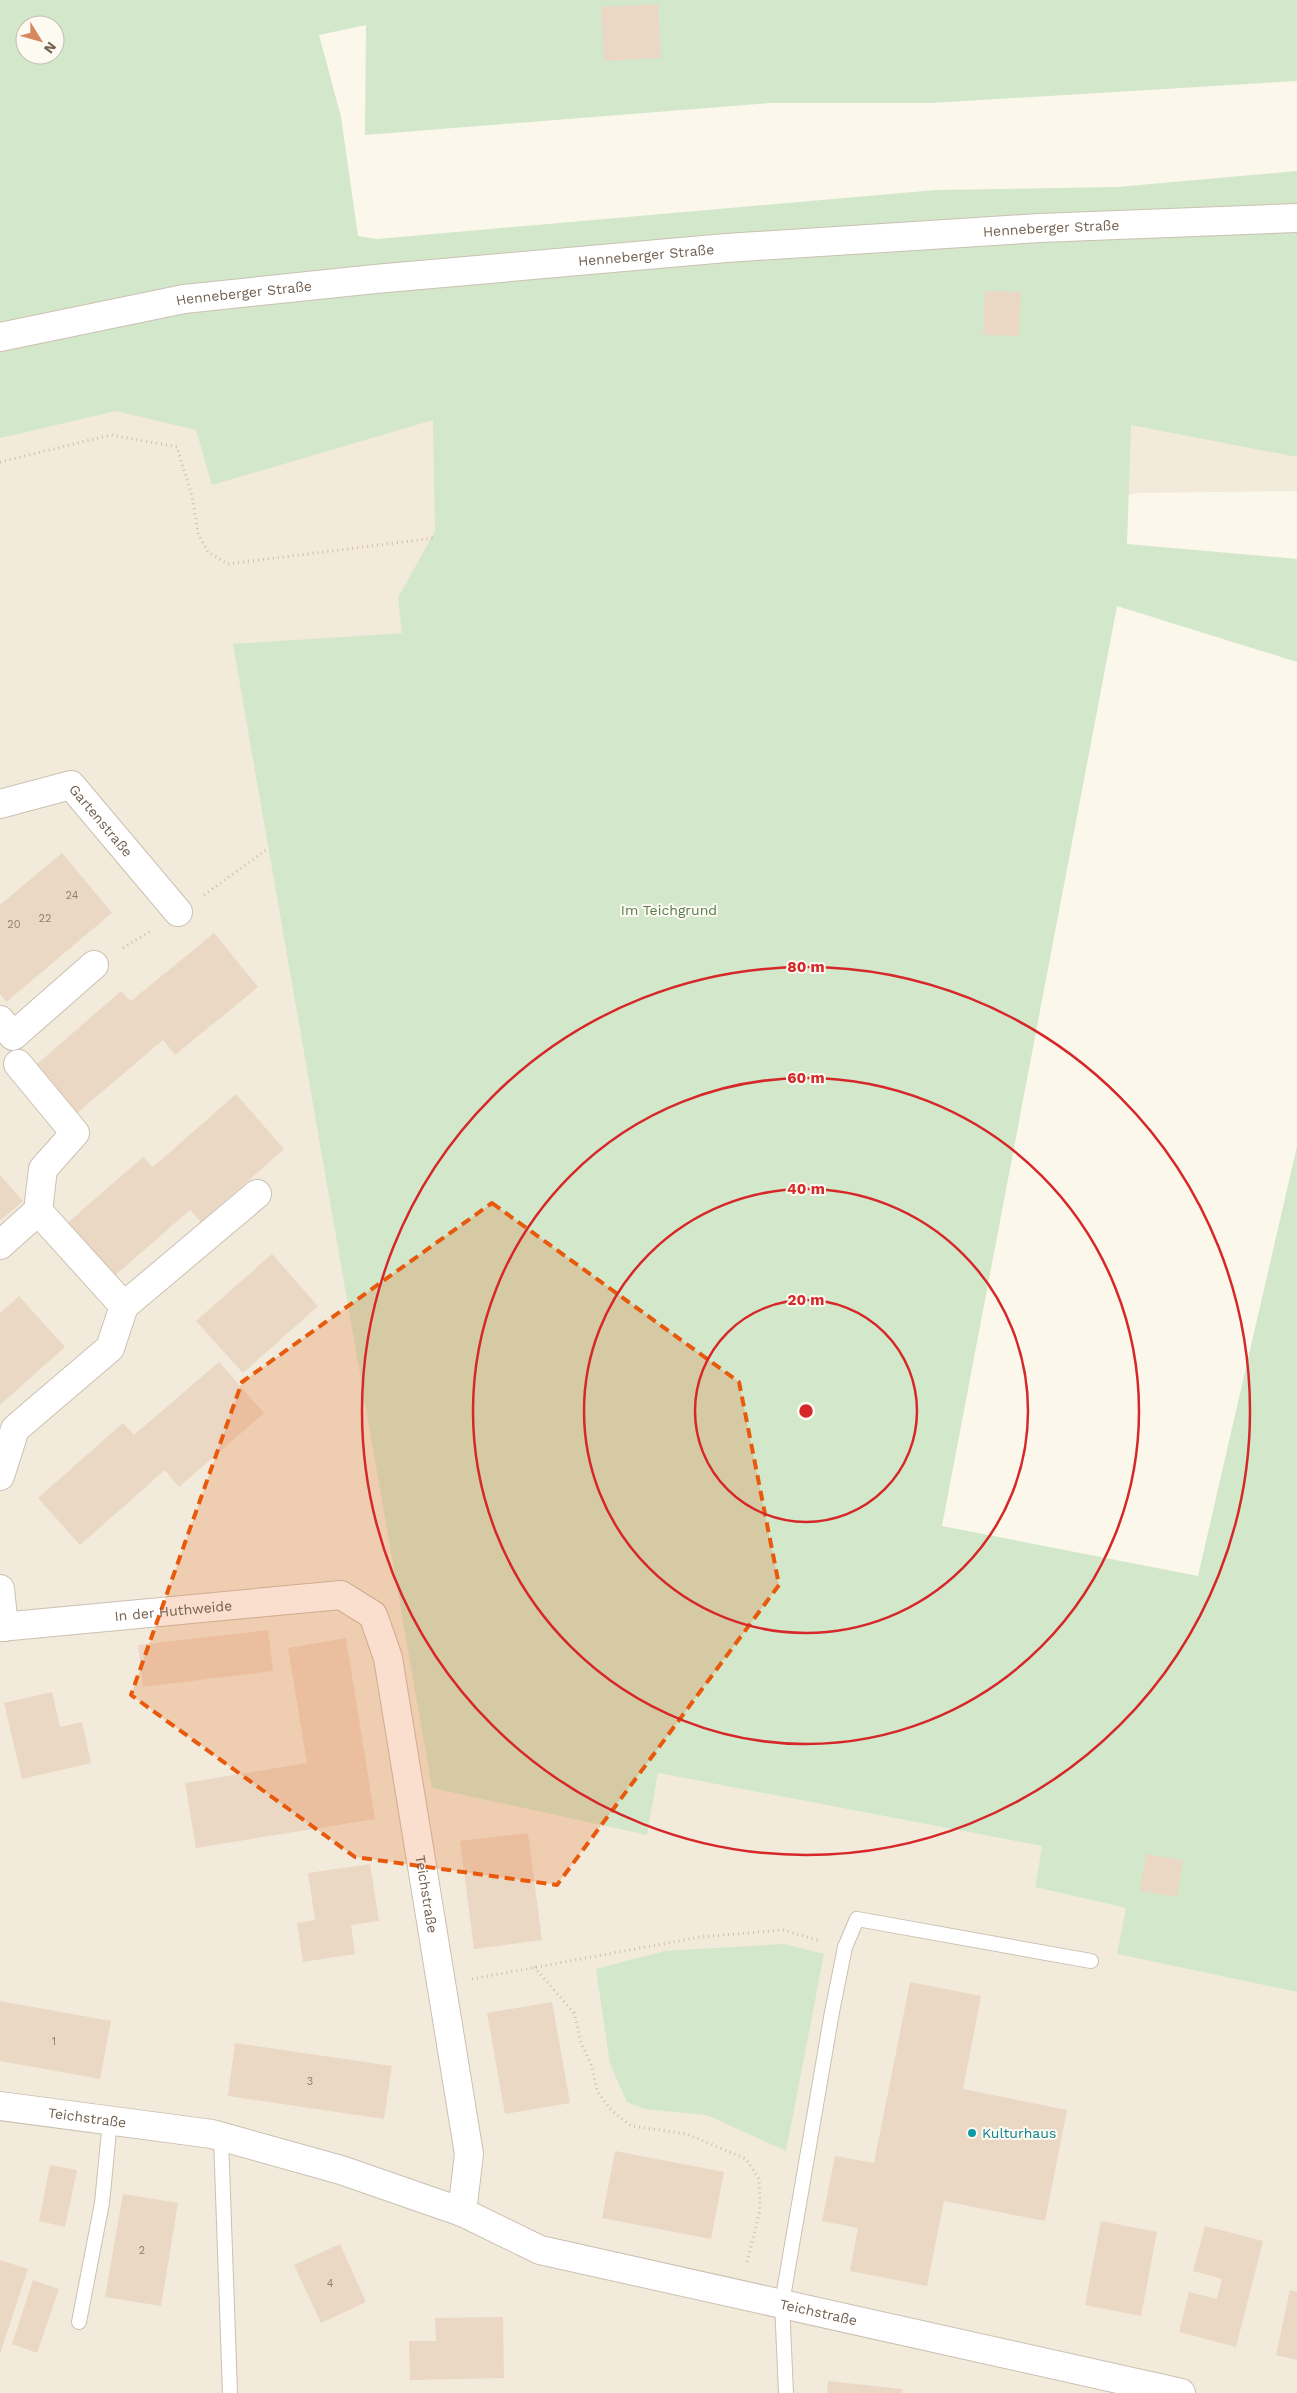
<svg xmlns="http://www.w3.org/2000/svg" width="1297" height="2393" font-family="'Work Sans',sans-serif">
	<rect width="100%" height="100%" fill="#fbf7eb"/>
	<path fill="#f2eada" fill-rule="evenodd" d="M0,0H314L349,288L1297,216V491L1137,493L987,532L398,598L403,633L233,645L647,1834L658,1773L1042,1846L1035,1887L1126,1908L1117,1954L1297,1992V2393H0ZM25,25H55V55H25Z"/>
	<path fill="#d3e7cb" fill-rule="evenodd" d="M0,0H1297V81L931,103H770L365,135L366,25L319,35L341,117L358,236L377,239L936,190L1117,187L1297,171V457L1131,425L1127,544L1297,559V662L1117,606L942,1526L1198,1576L1297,1146V1992L1117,1954L1126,1908L1035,1887L1042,1846L658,1773L647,1835L432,1788L233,644L402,633L398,598L435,531L433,420L212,485L196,430L116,411L0,438ZM25,25H55V55H25Z
		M784,1944L824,1954L786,2151L707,2115L645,2109L627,2102L610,2064L596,1969L665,1951Z"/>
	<path fill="#ebd8c4" d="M658,4L661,58L604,61L601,7Z
		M985,291L1021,292L1019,336L983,335Z
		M62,853L112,913L6,1002L0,994V905Z
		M214,933L258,987L175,1055L163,1040L77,1113L36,1065L121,991L131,1001Z
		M236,1094L284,1149L201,1222L190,1210L111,1279L64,1226L143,1157L153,1167Z
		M0,1175L23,1201L0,1221Z
		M272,1254L318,1306L243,1373L196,1321Z
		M19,1296L65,1347L0,1405V1313Z
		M219,1362L264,1413L179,1487L165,1470L80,1545L38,1498L123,1423L134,1435Z
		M268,1630L273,1671L143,1687L138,1645Z
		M346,1638L375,1819L196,1848L185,1783L307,1763L288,1648Z
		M52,1692L60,1727L82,1722L91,1763L22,1779L4,1703Z
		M528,1833L542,1940L474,1949L460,1841Z
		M1146,1854L1183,1860L1177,1897L1140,1891Z
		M370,1864L379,1921L351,1925L355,1954L303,1962L297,1923L315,1920L308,1873Z
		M910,1982L981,1996L963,2089L1067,2110L1045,2221L944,2201L927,2286L850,2271L858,2228L822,2221L835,2156L874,2163Z
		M0,2001L111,2021L100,2079L0,2061Z
		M552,2002L570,2103L505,2114L487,2013Z
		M235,2043L392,2066L384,2119L228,2096Z
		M615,2151L724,2172L711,2239L602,2218Z
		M50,2165L77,2170L65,2227L39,2221Z
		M123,2194L178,2203L161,2306L105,2297Z
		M1101,2221L1157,2232L1141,2316L1085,2305Z
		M1205,2226L1263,2241L1236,2347L1179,2332L1189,2292L1217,2299L1222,2279L1193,2271Z
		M340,2244L366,2302L321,2323L294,2265Z
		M0,2260L28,2269L0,2354Z
		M33,2280L59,2289L37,2353L12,2344Z
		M1290,2290L1297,2292V2360L1276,2355Z
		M503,2317L504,2378L410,2380L409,2341H436L435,2318Z
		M828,2381L902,2389V2393H827Z"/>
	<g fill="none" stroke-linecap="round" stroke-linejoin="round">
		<g stroke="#ccc0b2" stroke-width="16">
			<path id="service" d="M221,2137L230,2393
				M79,2322L102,2203L110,2121
				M786,2393L782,2303L832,2012L845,1947L857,1919L1091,1961"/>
		</g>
		<g stroke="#ccc0b2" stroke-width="30">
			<g id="minor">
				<path id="s1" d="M0,337L184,299L375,279L726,248L1040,228L1297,218"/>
				<path id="s2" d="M0,804L71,785L178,912"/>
				<path d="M0,1020L13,1036L94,965"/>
				<path d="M0,1245L38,1211"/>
				<path d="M124,1306L257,1194"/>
				<path d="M0,1476L15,1429L110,1348L124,1306L38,1211L43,1169L75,1133L18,1064"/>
				<path d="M0,1589L4,1627"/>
				<path id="s3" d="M0,1627L341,1595L373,1615L388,1658L469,2154L462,2212"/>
				<path id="s4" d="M0,2106L212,2134L341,2170L462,2212L540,2250L1181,2393"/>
			</g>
		</g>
		<path stroke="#d2bea9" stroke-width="3" stroke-dasharray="1 4" stroke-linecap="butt" d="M0,462L111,435L177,447L192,496L198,533L208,552L228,564L434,538
			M204,895L266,850
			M123,948L152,930
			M534,1967L574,2013L581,2043L592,2066L597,2091L611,2110L631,2126L687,2134L746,2159L759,2179L760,2210L747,2262
			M472,1979L700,1937L783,1930L821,1941"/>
		<use href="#service" stroke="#fff" stroke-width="14"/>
		<use href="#minor" stroke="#fff" stroke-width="28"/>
	</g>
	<path fill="#e8590c" fill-opacity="0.2" stroke="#e8590c" stroke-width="4" stroke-dasharray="10 6" stroke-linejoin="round" d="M492,1203L739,1382L779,1585L557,1885L355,1857L131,1695L242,1382Z"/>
	<g fill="none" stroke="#d62828" stroke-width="2.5">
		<circle cx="806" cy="1411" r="111"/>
		<circle cx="806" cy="1411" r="222"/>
		<circle cx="806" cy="1411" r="333"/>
		<circle cx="806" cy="1411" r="444"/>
	</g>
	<circle fill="#0f9aa8" stroke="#fdfaf2" stroke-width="2" cx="972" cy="2133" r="5"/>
	<g text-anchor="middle" stroke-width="4" stroke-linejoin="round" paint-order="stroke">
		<g font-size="11" fill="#917f6e">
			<text x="72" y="899">24</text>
			<text x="45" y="922">22</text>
			<text x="14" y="928">20</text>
			<text x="54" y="2045">1</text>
			<text x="310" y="2085">3</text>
			<text x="142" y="2254">2</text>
			<text x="330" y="2287">4</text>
		</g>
		<g font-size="14" fill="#736151" stroke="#fdfaf2">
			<text dy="5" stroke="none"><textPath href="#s1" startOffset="1058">Henneberger Straße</textPath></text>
			<text dy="5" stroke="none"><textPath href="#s1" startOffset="652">Henneberger Straße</textPath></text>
			<text dy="5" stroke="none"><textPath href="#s1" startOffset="248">Henneberger Straße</textPath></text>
			<text dy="5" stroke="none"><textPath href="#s2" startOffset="120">Gartenstraße</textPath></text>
			<text dy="5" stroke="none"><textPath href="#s3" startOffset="174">In der Huthweide</textPath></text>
			<text dy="5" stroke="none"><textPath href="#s3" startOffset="665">Teichstraße</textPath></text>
			<text dy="5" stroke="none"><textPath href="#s4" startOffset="88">Teichstraße</textPath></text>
			<text dy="5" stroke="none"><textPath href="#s4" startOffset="848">Teichstraße</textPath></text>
		</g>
		<g font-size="14" fill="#557d4d" stroke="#fdfaf2">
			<text x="669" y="915">Im Teichgrund</text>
		</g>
		<g font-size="14" fill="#0d838f" stroke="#fdfaf2" text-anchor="start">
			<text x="982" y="2138">Kulturhaus</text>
		</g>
	</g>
	<circle cx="806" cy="1411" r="8" fill="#d62828" stroke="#fdfaf2" stroke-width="2.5"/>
	<g font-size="15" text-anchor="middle" font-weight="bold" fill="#d62828" stroke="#fdfaf2" stroke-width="4" stroke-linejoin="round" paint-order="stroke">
		<text x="806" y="972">80 m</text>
		<text x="806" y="1083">60 m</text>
		<text x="806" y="1194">40 m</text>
		<text x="806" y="1305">20 m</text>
	</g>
	<g transform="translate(40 40) rotate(127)"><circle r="24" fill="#fdfaf2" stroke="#c6bdb2"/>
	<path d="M0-4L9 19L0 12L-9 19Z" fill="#d6885f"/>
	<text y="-8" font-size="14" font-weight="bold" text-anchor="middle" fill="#736151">N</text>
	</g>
</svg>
